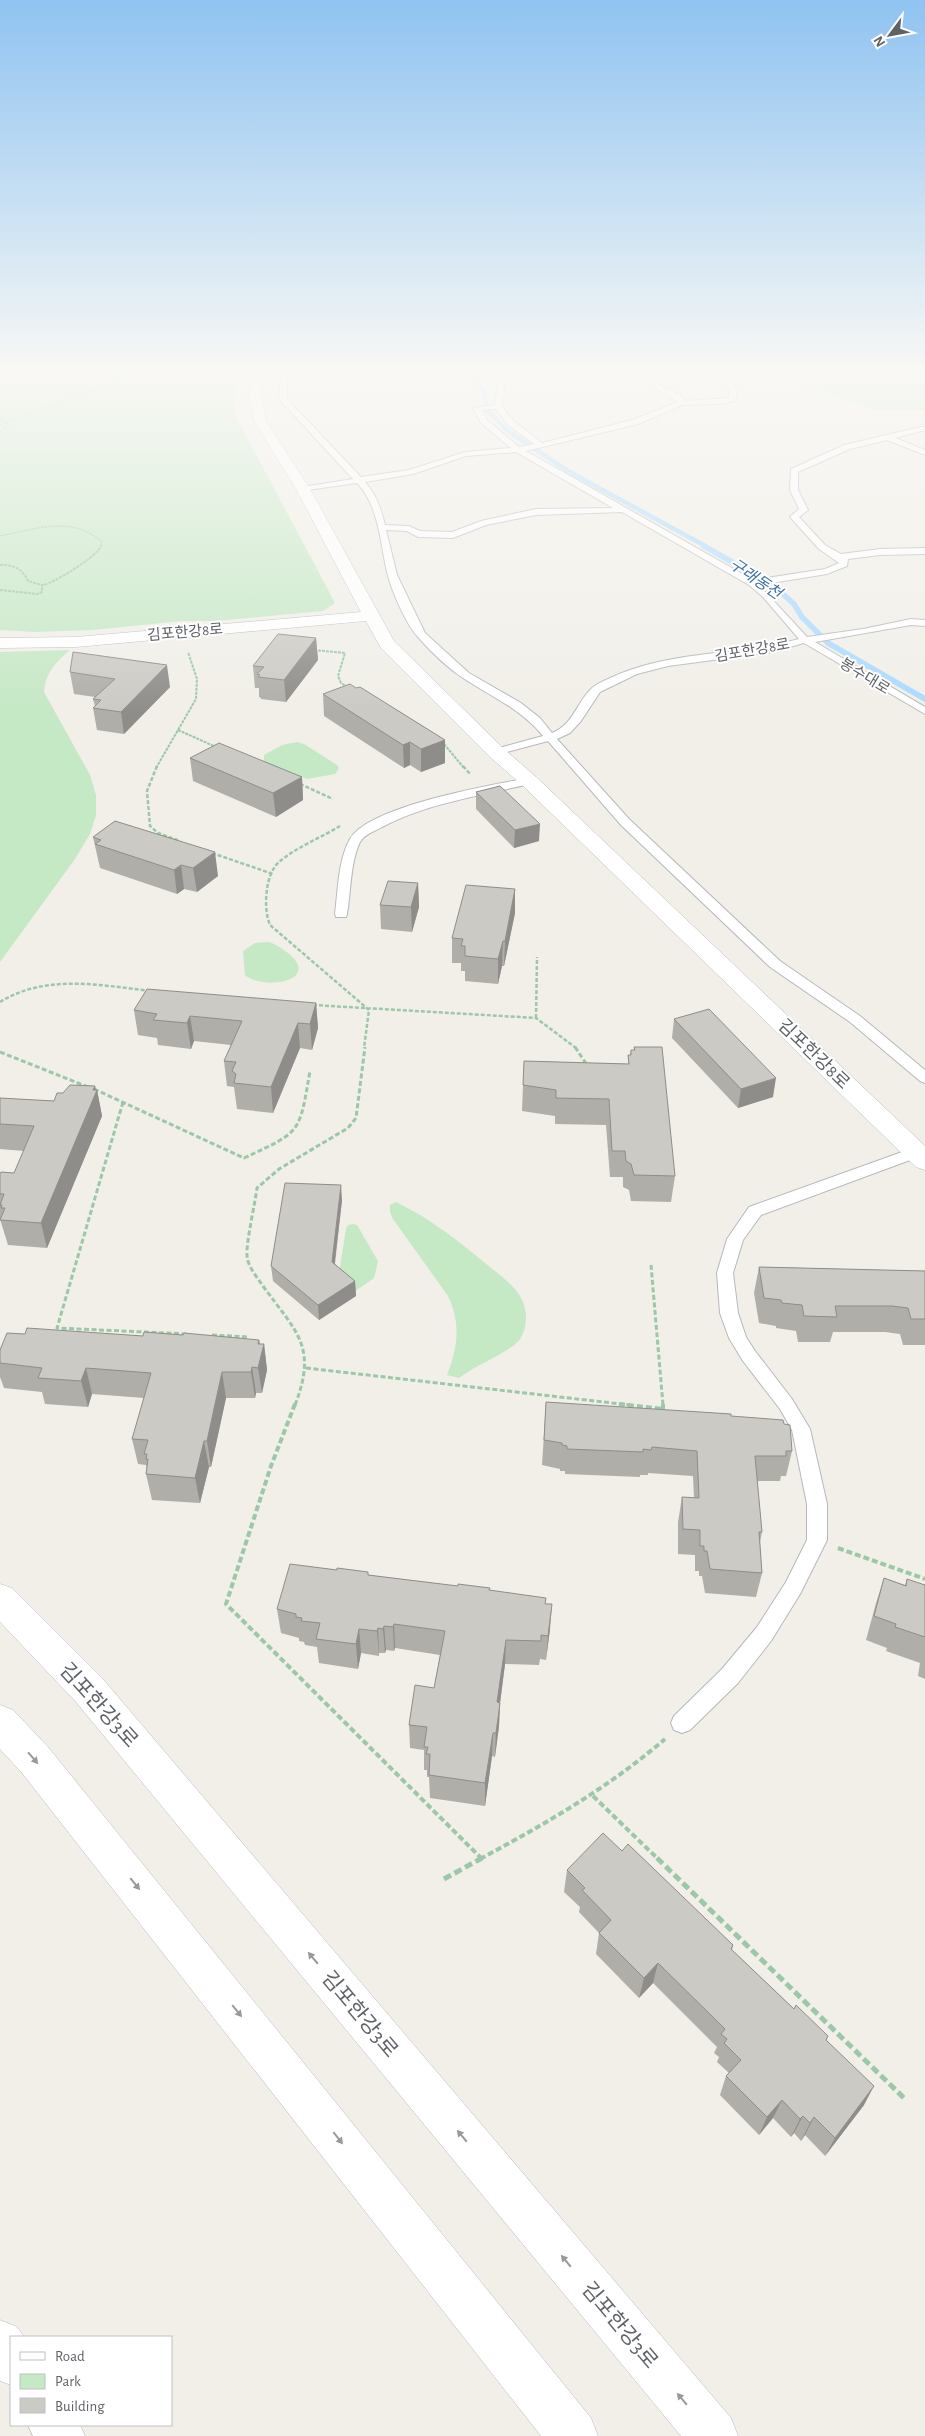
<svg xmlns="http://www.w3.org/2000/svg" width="925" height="2436" font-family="'Alegreya Sans','Noto Sans KR',sans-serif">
	<rect width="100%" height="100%" fill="#f1efe8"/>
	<path fill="#c5e8c5" d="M0,373H238L234,413L335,603L323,611L216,621H182L92,630L35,632L0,630Z
		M767,373H925V411H877Z
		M70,650C56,662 45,674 44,692L90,775L96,795V815L90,834L75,859L0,962V652Z
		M297,742L304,744L337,765L339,768L335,774L307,779L264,762V755L282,745Z
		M268,942C276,944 281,948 288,953C322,981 265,991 245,975L243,951L255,943Z
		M396,1202C431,1219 460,1242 490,1267C500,1275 513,1285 520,1296C528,1310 528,1326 520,1339C511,1352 475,1365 459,1378L447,1375C458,1347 461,1323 448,1296L393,1219L390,1212V1205Z
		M353,1224L357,1225L378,1261L374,1278L354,1292L351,1290L356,1287L339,1273L346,1229L348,1225Z"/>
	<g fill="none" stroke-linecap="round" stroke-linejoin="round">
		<path stroke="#aadaff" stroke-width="4.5" d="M471,373L484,390L488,411L508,431L568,471L707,547"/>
		<path stroke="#aadaff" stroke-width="5.5" d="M704,546L774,586L794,604L802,617L828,643L925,699"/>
		<g stroke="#b5b8bc" stroke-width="2">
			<path id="lane" d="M281,373H287V399L361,477L409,470L465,452L511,448L481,423L473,408L495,405L498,385L481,373H488L505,382L502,407L514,421L542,443L632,420L678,402L644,381V379H648L683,397L685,401L729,398V392L725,381L732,379L737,392L735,401L718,404L682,405L638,424L526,451L753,580L825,569L839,563L819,549L790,517L799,509L790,490L791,469L844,445L925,426V430L895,438L925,450V455L887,440L850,449L798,472V490L808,510L799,517L825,545L841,554L880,549L925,548V554L880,555L848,559L847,566L827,574L759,585L807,637L863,629L911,619L925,620V626L911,625L815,642L925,707V714L804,643L773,652L668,666L637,674L600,692L581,721L570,733L557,739L629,819L780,961L860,1016L925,1070V1083L920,1081L850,1022L770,967L621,825L548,741L503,753L499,752V748L543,736C521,709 492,697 463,678C448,668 430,651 418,637C406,624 391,590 387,572C380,542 379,506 357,483L300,491V487H303L353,479L279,399ZM496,409L508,425L534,444L519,447L487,420L482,410ZM516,452L613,508L536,509L481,521L452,532L420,531L409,526L385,525C381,508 376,494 365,482L413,474L466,456ZM622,512L749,585L763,597L799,639C744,654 684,651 630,670C621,673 599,682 592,688C576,703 574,724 552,733L540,718L521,703L469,673L425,633L397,575L386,530L407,531L418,537L453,538L486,525L536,515Z
				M529,778L533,779V783C481,796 430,802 382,827C375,831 365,834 360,842C350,863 351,892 347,914L346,917H336L335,914C338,891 338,860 350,839C369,806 491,785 529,778Z
				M916,1147L921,1148L924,1152L921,1156L761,1215L743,1240L733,1273L738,1313L746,1337L755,1351L792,1399L810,1429L827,1504V1540L800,1594L771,1641L738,1683L690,1730L682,1733L674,1730L671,1723L674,1716L722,1669L757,1627L786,1582L807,1540V1504L792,1430L780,1409L743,1361L729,1338L720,1313L717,1273L727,1239L749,1207Z"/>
		</g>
		<g stroke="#b5b8bc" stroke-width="1">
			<path id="street" d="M0,2320L17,2327L24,2337H11V2385L0,2381Z
				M28,2425H80L85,2436H33Z"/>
		</g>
		<g stroke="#b6babf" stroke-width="1">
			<path id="secondary" d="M252,373H264L261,397L266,421L310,489L394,641L503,748L536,777L925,1146V1170L916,1167L522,785L489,756L381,648L366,621L76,647L0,648V638L76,637L361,612L296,489L254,421L249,397Z
				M0,1584L12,1588L102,1678L731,2418L738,2436H681L76,1702L0,1622Z
				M0,1705L13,1710L48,1747L591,2418L598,2436H541L22,1773L0,1749Z"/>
		</g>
		<path stroke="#9cc7a9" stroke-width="1" stroke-dasharray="2.5 1" stroke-linecap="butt" d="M0,419L9,424L0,432
			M0,425L137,373
			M0,536C37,529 71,515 102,542L101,547"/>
		<path stroke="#9cc7a9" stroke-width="2" stroke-dasharray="3 1" stroke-linecap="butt" d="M0,565C14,565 22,568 28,581C33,582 39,585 43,585C54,583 98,556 101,546
			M0,590L37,594L42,592V585
			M314,650L345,653L338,676L341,683L348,687
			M178,730L216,747
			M444,744L464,768
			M156,768L196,699L197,679L188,652"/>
		<path stroke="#9cc7a9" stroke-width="2.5" stroke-dasharray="4 2" stroke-linecap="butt" d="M157,766L147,791L150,826L158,833L180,841
			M463,766L471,775
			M300,784L333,799
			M340,826C322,837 295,848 279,862C265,874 263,909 270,925L369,1010L364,1048
			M212,853L273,874
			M0,1002C45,974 100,985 150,991
			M313,1005L536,1018L576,1048
			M536,1018L537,957"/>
		<path stroke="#9cc7a9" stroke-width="3" stroke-dasharray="5 2.5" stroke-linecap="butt" d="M575,1047L587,1065
			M0,1052L88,1087
			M94,1089L244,1158C302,1131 299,1134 310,1071
			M123,1102L57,1328L188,1334
			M651,1265L663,1405
			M212,1335L249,1337
			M306,1368L630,1405
			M295,1405C318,1346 296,1332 263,1286C257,1277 248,1267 247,1256C246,1242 255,1204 257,1188L279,1169L348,1128L356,1118L365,1047"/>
		<path stroke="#9cc7a9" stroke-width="4" stroke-dasharray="6 3" stroke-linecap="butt" d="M295,1404L271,1466L226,1604L481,1858
			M619,1404L663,1409
			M663,1404V1409
			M838,1548L925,1579
			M593,1796L658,1859
			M480,1859C545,1824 608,1788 665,1739"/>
		<path stroke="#9cc7a9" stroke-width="5" stroke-dasharray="8 4" stroke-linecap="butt" d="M657,1858L905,2099
			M444,1879L482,1858"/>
		<use href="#lane" fill="#fff" fill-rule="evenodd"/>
		<use href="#street" fill="#fff" fill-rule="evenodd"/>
		<use href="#secondary" fill="#fff" fill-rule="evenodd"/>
	</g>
	<path fill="#afaea9" d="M316,638L318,660L286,702L261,699L260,697H259V688H255L253,666Z
		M70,672L170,687L124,734L97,730L93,708L95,706L93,699L95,697L74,694Z
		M323,694L445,740V763L421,772L410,765L404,768L324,716Z
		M190,758L302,777L303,800L276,817L193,781Z
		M476,792L539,841L514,848L476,809Z
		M93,837L218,876L197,892L184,889L177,894L100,868Z
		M418,883L419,907L412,932L381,929L380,905Z
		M515,889V913L504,966H502L498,984L465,981V971H461V963H452V938Z
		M316,1003L318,1028L312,1050L300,1048L273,1113L237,1109L234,1087L227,1086L224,1061L231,1045L194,1041L191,1049L158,1045L157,1038L138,1035L134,1010Z
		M674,1019L773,1097L738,1108L672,1038Z
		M634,1047L675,1176L671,1202L631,1201L629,1190L623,1187V1177H610L606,1125L555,1124V1116L522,1111L524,1061L628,1064V1055H630L631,1050H634Z
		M95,1086L96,1090H97L102,1116L47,1248L8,1245L0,1219V1174L14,1173L24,1151L0,1149V1098L54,1101Z
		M342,1200L335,1264L355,1281L356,1296L319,1320L273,1281L271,1266Z
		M759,1267L925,1271V1345H903L900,1334L885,1332H833L830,1342H798L796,1331L776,1328V1326L759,1323L754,1293Z
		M25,1334L259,1340L260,1344H264L267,1370L262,1393H256L255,1398H226L211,1467H209L200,1503L152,1500L146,1474L147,1469L146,1465L138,1464L132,1439L144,1398L92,1394L88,1407L45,1404L42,1392L4,1388L0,1377V1350Z
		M546,1402L731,1416L784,1424L792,1451L786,1476H781L780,1481H757L762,1532L760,1542L762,1573L756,1597L705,1593L702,1576H699V1571H695V1555L678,1554V1522L682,1497L694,1498L693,1476L648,1473V1475H640V1477L565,1474V1471H560V1469L542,1465Z
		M368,1575L490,1591L546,1604L550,1629L546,1660L540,1659L539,1665L505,1664L500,1703L499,1726L495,1757L492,1756L485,1806L430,1798L429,1777H427V1770H424V1750L410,1748L409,1725L434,1688L440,1655L395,1648L394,1651L386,1650L385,1653H379V1656L361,1653L358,1669L319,1663L317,1647L305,1645L304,1642L299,1641V1638L281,1633L277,1609Z
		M884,1578L905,1585L907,1579L925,1585V1679L918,1676L920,1663L886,1651L887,1648L866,1640L876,1603Z
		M622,1851L733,1945L732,1950L794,2009L828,2036L826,2040L864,2105L825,2156L805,2135L801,2141L794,2133L791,2137L773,2118L759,2135L720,2095L726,2076L729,2073L717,2062L719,2057L714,2053L717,2047L653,1983L639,1998L596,1954L599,1933L579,1912L580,1907L564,1892L567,1870Z"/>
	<path fill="#8f8d8a" d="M316,638L318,660L286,702L284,680Z
		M167,665L170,687L124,734L121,712Z
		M445,740V763L421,772V749Z
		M410,742V765L404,768L403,745Z
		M302,777L303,800L276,817L273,793Z
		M540,824L539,841L514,848L515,830Z
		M215,852L218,876L197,892L193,868Z
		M181,865L184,889L177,894L174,870Z
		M418,883L419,907L412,932L411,907Z
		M515,889V913L504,966L505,941Z
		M503,941L502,966L498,984V959Z
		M316,1003L318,1028L312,1050L310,1024Z
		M190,1016L194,1041L191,1049L187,1023Z
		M298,1023L300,1048L273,1113L271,1087Z
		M776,1078L773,1097L738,1108L741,1089Z
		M95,1086L96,1092L97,1090L102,1116L47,1248L41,1223Z
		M341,1185L342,1200L333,1277L332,1262Z
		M355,1281L356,1296L319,1320L318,1305Z
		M259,1340L261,1355L264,1344L267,1370L262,1393L258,1368V1344Z
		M252,1367L256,1393L255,1398L251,1372Z
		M86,1368L92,1394L88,1407L81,1381Z
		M222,1372L226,1398L211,1467L207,1441Z
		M204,1441L209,1467L200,1503L195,1478Z
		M552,1604L550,1629L546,1660L548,1636Z
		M394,1624L395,1648L394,1651L393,1627Z
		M384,1626L386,1650L385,1653L383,1629Z
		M378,1628L379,1653V1656L377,1631Z
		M359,1629L361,1653L358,1669L356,1644Z
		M506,1640L505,1664L500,1703L499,1726L495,1757L497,1702Z
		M493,1733L492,1756L485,1806V1783Z
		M658,1963L653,1983L639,1998L644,1978Z
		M874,2086L864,2105L825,2156L835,2138Z
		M782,2100L773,2118L759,2135L767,2117Z
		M803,2116L794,2133L791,2137L800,2119Z
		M814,2117L805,2135L801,2141L810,2123Z"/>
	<path fill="#cccac5" stroke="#8f8d8a" d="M278,634L316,638L284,680L258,677L260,675L257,674L264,667L253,666Z
		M73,652L167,665L121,712L93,708L101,700L93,699L115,679L70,672Z
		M350,684L356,688L360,687L445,740L421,749L410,742L403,745L323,694Z
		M219,743L302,777L273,793L190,758Z
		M500,786L540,824L515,830L476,792Z
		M115,821L215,852L193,868L181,865L174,870L95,844L101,840L93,837Z
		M388,881L418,883L411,907L380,905Z
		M466,885L515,889L505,941H503L498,959L465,956V946H461L463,939L452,938Z
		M147,989L316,1003L310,1024L298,1023L271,1087L234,1083L236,1074L232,1071L236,1062L224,1061L242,1021L190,1016L187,1023L153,1020L157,1014L134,1010Z
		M709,1009L776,1078L741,1089L674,1019Z
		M634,1047H662L675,1176L634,1175L631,1164L626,1161L625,1151H612L609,1099L556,1098V1090L523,1085L524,1061L629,1064L628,1055H631V1050H635Z
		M70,1085L95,1086L93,1090H97L41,1223L0,1220L5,1208H1L2,1205H0L4,1194H0V1174L1,1172L14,1173L34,1126L0,1124V1098L54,1101L57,1093H63Z
		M285,1183L341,1185L332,1262L355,1281L318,1305L271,1266Z
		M759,1267L925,1271V1319H911L908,1308L892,1306H835L837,1317L804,1316L802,1305L782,1303L781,1300L764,1298Z
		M27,1328L143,1336L144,1332L183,1335L184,1333L259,1340L258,1344H264L258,1368L252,1367L251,1372H222L207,1441H204L195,1478L146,1474L148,1459H146L147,1454H144L148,1440L132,1439L151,1373L86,1368L81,1381L38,1378L42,1368L0,1363V1350L7,1333L25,1334Z
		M546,1402L731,1414V1416L783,1420L784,1424L790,1425L792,1451H786V1456H755L762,1532H759L762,1573L710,1569L707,1551H704V1546H700V1530L683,1529L682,1497L699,1498L697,1451L652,1447L651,1450L643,1449V1452L567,1449V1446L562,1445V1443L544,1440Z
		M290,1564L337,1570V1568L368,1572V1575L458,1586V1584L490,1588L489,1590L546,1598L545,1604H552L548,1636L541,1635V1641L506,1640L497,1702L500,1703L496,1733H493L485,1783L429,1775L430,1754H426L428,1747H424L427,1727L409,1725L415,1685L434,1688L445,1631L394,1624L393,1627L384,1626L383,1629L378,1628L377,1631L359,1629L356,1644L316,1639L320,1623L301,1621L302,1618L296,1617V1614L277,1609Z
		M884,1578L906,1586L907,1579L925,1585V1637L895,1627L896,1624L874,1616Z
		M603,1833L622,1851L628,1844L733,1945L731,1949L794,2009L796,2005L828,2036L826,2040L874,2086L835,2138L814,2117L810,2123L803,2116L800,2119L782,2100L767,2117L726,2076L741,2060L724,2043L727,2039L721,2034L725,2029L658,1963L644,1978L599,1933L611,1920L582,1890L585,1888L567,1870Z"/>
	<defs><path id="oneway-solid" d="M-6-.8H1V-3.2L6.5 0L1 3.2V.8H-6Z" transform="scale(1.25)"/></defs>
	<g fill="#979a9d">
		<use href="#oneway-solid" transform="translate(33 1758) rotate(49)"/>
		<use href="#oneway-solid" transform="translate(135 1884) rotate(51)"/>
		<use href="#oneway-solid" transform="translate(313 1958) rotate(-130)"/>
		<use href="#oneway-solid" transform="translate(237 2011) rotate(51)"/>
		<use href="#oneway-solid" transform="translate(462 2136) rotate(-130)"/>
		<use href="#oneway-solid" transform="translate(338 2138) rotate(52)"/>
		<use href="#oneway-solid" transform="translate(566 2261) rotate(-130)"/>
		<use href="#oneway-solid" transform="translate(682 2399) rotate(-130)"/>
	</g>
	<linearGradient id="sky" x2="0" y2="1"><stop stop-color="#8fc3f1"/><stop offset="0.52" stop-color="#f9f8f5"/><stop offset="1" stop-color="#f9f8f5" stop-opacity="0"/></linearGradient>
	<rect width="925" height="714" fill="url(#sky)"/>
	<g text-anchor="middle" stroke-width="4" stroke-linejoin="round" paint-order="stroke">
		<g font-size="15" fill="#5f6368" stroke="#fff">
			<text transform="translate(185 632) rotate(-5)" y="5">김포한강8로</text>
			<text transform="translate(752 650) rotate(-10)" y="5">김포한강8로</text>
			<text transform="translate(865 676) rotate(31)" y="5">봉수대로</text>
		</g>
		<g font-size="16" font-style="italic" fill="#4174aa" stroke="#fff">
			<text transform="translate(756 578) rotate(34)" y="6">구래동천</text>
		</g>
		<g font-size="18" fill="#5f6368" stroke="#fff">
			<text transform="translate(814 1054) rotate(44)" y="6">김포한강8로</text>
		</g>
		<g font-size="21" fill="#5f6368" stroke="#fff">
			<text transform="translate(99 1705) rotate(48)" y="7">김포한강3로</text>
			<text transform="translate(360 2014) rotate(50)" y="7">김포한강3로</text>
			<text transform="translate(620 2325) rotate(50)" y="7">김포한강3로</text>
		</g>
	</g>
	<rect x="10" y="2336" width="162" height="90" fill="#ffffff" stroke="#bfc1c3"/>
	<rect x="20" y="2352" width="25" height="8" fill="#ffffff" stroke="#bfc1c3"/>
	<text x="55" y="2361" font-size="15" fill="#5f6368">Road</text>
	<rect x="20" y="2374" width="25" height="15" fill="#c5e8c5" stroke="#bfc1c3"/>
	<text x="55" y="2386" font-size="15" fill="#5f6368">Park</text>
	<rect x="20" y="2398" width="25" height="15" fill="#cccac5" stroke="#bfc1c3"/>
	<text x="55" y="2411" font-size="15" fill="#5f6368">Building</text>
	<g transform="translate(890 35) rotate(238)" stroke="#ffffff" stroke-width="4" paint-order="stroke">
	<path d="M0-4L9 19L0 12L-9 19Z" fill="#5f6368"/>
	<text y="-8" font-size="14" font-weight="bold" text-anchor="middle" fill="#5f6368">N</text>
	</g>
</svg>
